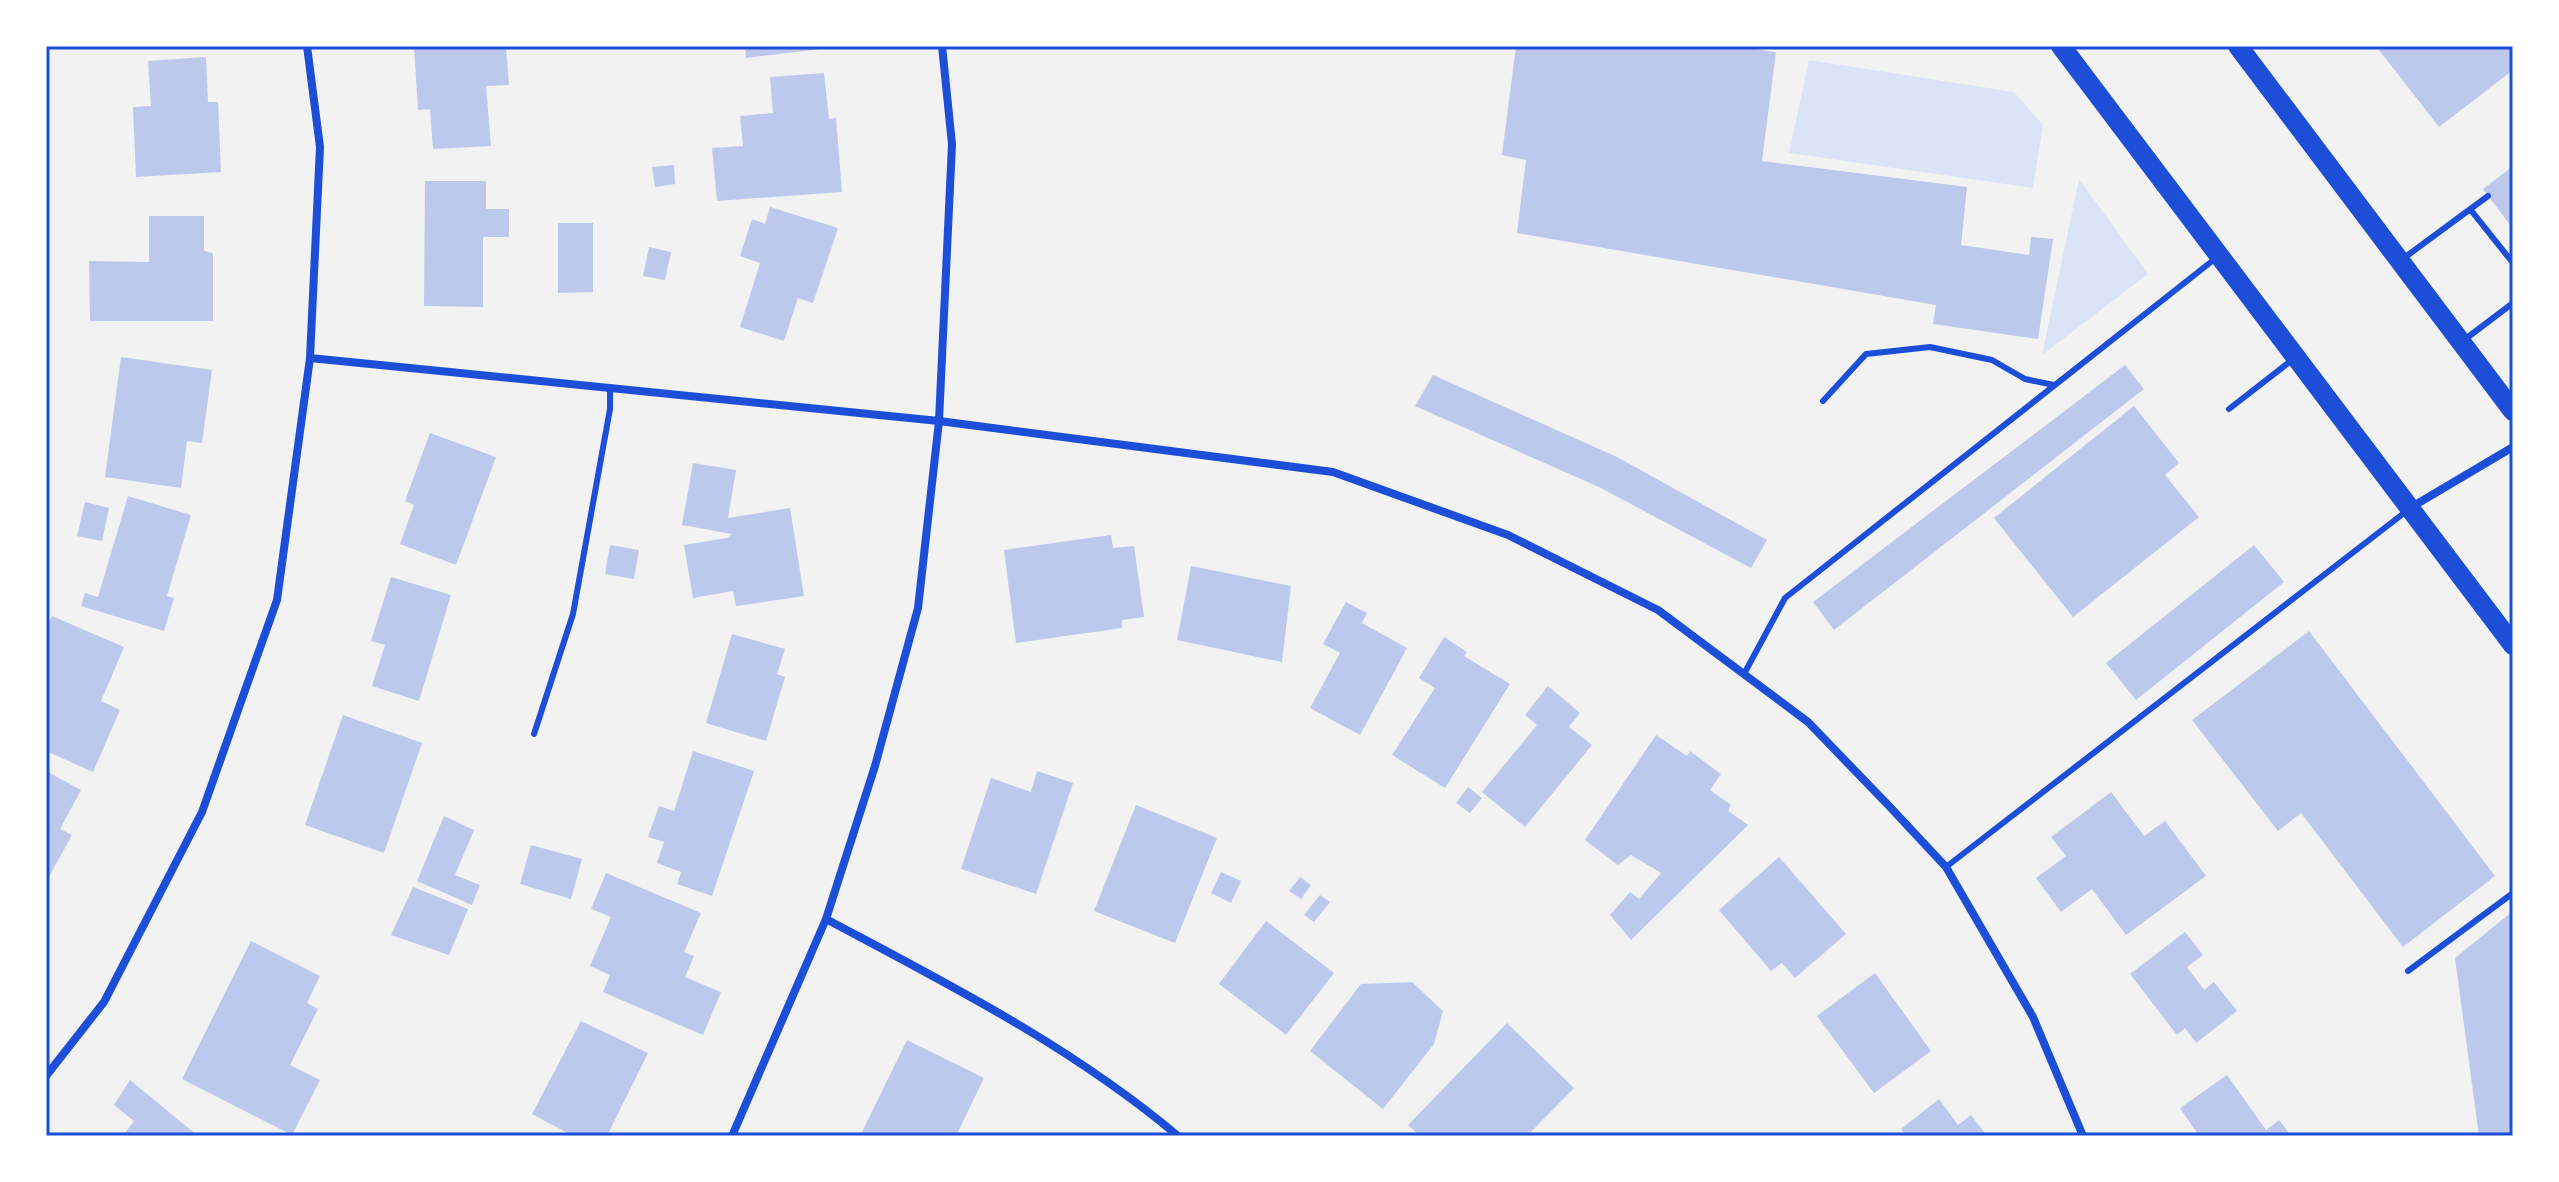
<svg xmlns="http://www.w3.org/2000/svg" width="2559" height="1182" font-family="Georgia,serif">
	<rect width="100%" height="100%" fill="#f2f2f2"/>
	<path fill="#dbe4f7" d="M1809,60L2014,92L2043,125L2033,188L1789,153Z
		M2079,179L2148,274L2042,355Z"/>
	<path fill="#bdc9ec" d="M414,46H506L509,85L486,86L491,146L433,149L430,109L418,110Z
		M745,46H821V49L746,58Z
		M1516,46H1729L1776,52L1762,161L1967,187L1961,245L2029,255L2031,237L2053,239L2038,339L1933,324L1936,305L1517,233L1526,160L1502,155Z
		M2385,46H2513V70L2439,127L2379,50Z
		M206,57L208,102H218L221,172L136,177L133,107L151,106L148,61Z
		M824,73L829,119L836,118L842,192L717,201L712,148L743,146L740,116L773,113L770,77Z
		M674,165L675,184L655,187L652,167Z
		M2513,166V229L2483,189Z
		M425,181H486V209H509V237H483V307L424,306Z
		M770,207L838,228L813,303L798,298L784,341L740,327L760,263L740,256L752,219L765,224Z
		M149,216H204V251L213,253V321H90L89,261L149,262Z
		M558,223H593V292L558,293Z
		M649,247L671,252L665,280L643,276Z
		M121,357L212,370L202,443L187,441L181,488L105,477Z
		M2125,365L2144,389L1834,630L1813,602Z
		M1433,375L1617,457L1767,540L1751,568L1599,487L1415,406Z
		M2134,406L2179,463L2165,475L2199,517L2073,617L1994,518Z
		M430,433L496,457L456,565L400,544L414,505L405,501Z
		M693,463L736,470L728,518L790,508L804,596L736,606L733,591L693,598L684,545L727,538L732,534L682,525Z
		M128,496L191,515L167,596L174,598L164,631L81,606L85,593L98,597Z
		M85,502L109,508L102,541L77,536Z
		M1111,535L1113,548L1134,546L1144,617L1122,620V628L1016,643L1004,550Z
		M610,545L639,550L634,579L605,574Z
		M2254,545L2284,582L2136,700L2106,663Z
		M1191,566L1291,586L1282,662L1177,640Z
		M391,577L451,595L419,701L372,686L385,645L371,641Z
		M1346,602L1367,613L1362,623L1407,648L1360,735L1310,708L1340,653L1323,644Z
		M52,616L124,647L101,701L120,710L93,772L46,751V629Z
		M2309,631L2495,876L2403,947L2301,813L2278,831L2192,720Z
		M732,634L785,649L777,674L785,677L766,741L706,723Z
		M1444,637L1467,652L1464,656L1510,684L1445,788L1392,755L1435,688L1419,678Z
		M1548,686L1580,713L1569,727L1592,745L1525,827L1482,792L1537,725L1525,715Z
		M343,715L422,743L384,853L305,825Z
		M1656,735L1687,756L1690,751L1721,774L1710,790L1731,805L1728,811L1748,825L1631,940L1610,915L1630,892L1639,899L1661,873L1631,855L1618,865L1585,840Z
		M693,751L754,771L712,896L677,884L681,872L657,863L664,842L648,837L659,806L674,811Z
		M46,771L81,790L60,829L72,835L46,882Z
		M1037,771L1073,783L1036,894L961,869L991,778L1031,792Z
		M1468,787L1482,798L1470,813L1456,803Z
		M2111,792L2144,836L2165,821L2206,876L2126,935L2092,889L2061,912L2036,878L2066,856L2051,837Z
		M1136,805L1217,838L1175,943L1094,911Z
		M444,816L474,830L455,875L480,885L472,905L417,881Z
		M531,845L582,859L571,899L520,884Z
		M1779,857L1846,934L1795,978L1782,963L1771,971L1719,910Z
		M1221,872L1241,881L1231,903L1211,893Z
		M606,873L701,913L684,952L694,956L685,977L721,992L703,1035L603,992L610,975L590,966L611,917L591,909Z
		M1300,877L1311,885L1301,899L1289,891Z
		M413,887L468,909L449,955L391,935Z
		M1320,895L1330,902L1314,922L1304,915Z
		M2513,911V1136H2479L2455,958Z
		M1266,921L1334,973L1286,1035L1219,984Z
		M2185,932L2203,955L2187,967L2204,990L2214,982L2237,1011L2196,1043L2185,1028L2177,1035L2130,974Z
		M251,941L320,976L307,1003L318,1009L290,1065L320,1080L292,1135L182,1079Z
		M1875,973L1931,1051L1874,1093L1817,1016Z
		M1412,982L1443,1011L1434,1044L1383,1109L1310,1051L1361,984Z
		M581,1021L648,1053L607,1136H573L532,1114Z
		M1507,1023L1574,1088L1527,1136H1420L1408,1125Z
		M907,1040L984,1078L956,1136H860Z
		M2227,1075L2266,1130L2279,1120L2291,1136H2199L2180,1108Z
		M130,1080L198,1136H123L134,1121L114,1105Z
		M1939,1099L1958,1125L1971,1115L1987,1136H1906L1901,1129Z"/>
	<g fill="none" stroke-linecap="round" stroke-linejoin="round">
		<path stroke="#1d4ed8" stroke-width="6" d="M2470,209L2513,263
			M2404,258L2488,196
			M2464,340L2513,303
			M1823,401L1866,354L1930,347L1992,360L2025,379L2054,385
			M2229,409L2292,360
			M1744,674L1785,598L2216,258
			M534,734L573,614L610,409V388
			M1946,867L2408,510
			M2408,971L2513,893"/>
		<path stroke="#1d4ed8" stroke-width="8" d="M310,358L939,421L1333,472L1508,535L1658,610L1808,722L1890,807L1946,867L2033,1017L2083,1136
			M2410,508L2513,447
			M826,919C948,984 1071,1046 1178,1136
			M46,1076L104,1002L202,812L277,600L310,358L320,147L307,46
			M732,1136L826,919L875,766L918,608L939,421L952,144L942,46"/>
		<path stroke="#1d4ed8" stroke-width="20" d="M2061,46L2513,645
			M2238,46L2513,411"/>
	</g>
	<rect width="2559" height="1182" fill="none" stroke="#ffffff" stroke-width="96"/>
	<rect x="48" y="48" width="2463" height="1086" fill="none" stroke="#1d4ed8" stroke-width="3"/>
</svg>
